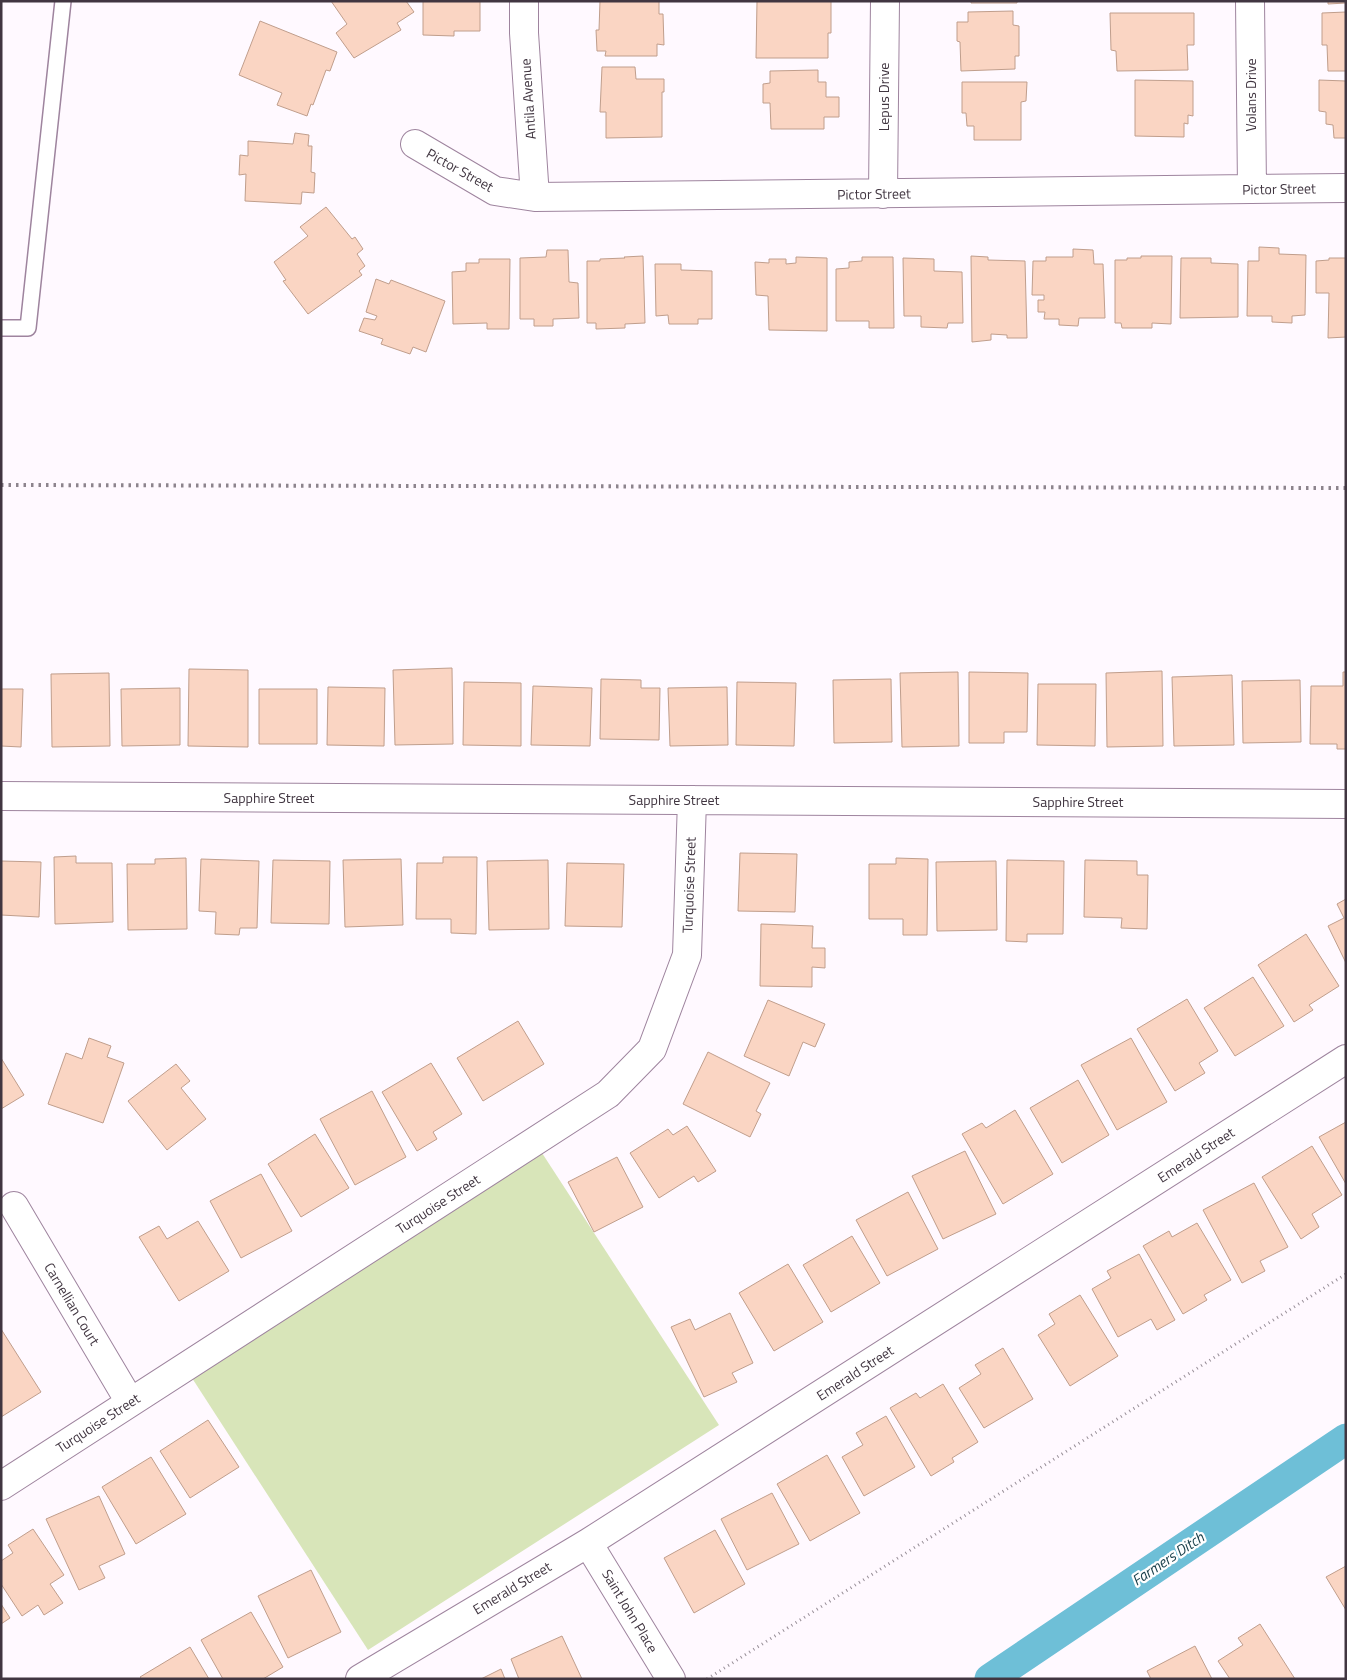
<svg xmlns="http://www.w3.org/2000/svg" width="1347" height="1680" font-family="'Titillium Web',sans-serif">
	<rect width="100%" height="100%" fill="#fff9ff"/>
	<path fill="#d8e5b9" d="M542,1153L719,1425L368,1650L192,1378Z"/>
	<g fill="none" stroke-linecap="round" stroke-linejoin="round">
		<path stroke="#6ebfd7" stroke-width="31" d="M990,1679L1346,1439"/>
	</g>
	<path fill="#fad5c3" stroke="#c09e8c" d="M331,1H406L414,12L397,23L401,30L354,58L336,33L347,24Z
		M423,1H480V31H454V36L423,35Z
		M600,1H659V14H663L664,45L657,44V56H605L606,51H597L596,30H599Z
		M757,1H831V33H828V58H756Z
		M971,1H1017V3H971Z
		M1328,1H1346V3L1328,4Z
		M1013,11V25L1019,26V56H1015V69L961,71L960,42L957,41V22H968V12Z
		M1346,12V71H1328L1327,45H1322V13Z
		M1110,13H1194V45H1187L1188,70L1117,71L1116,51L1111,50Z
		M260,21L337,52L330,71L326,70L313,105L311,104L307,116L277,105L282,93L239,75Z
		M602,67H635L636,79H664V92H662V137L606,138V112H600Z
		M818,70V82H826V97H839V117H824V129H771L770,103H763V84L770,83V71Z
		M1135,80L1193,81V116L1188,115V124L1184,123V137L1135,136Z
		M1319,80L1346,81V138H1334L1333,125L1326,124V112L1319,111Z
		M962,82H1027L1026,101L1021,102V140H974V126H967L966,113H962Z
		M295,133L309,135L308,146H312L311,172L315,173L314,193L302,192L301,204L245,201L246,174L239,175L240,155L248,156V141L293,144Z
		M326,207L352,239L355,237L363,249L357,254L365,266L359,271L362,275L308,314L283,281L286,280L274,262L308,236L300,227Z
		M1259,247L1279,248V254L1306,255L1305,315L1292,316V323L1272,322V316H1247L1248,261H1259Z
		M1073,249L1093,250L1094,264H1103L1105,318H1079L1078,326L1059,325V319H1044L1045,312H1038V300H1044V295H1032L1033,261H1046V257H1073Z
		M547,250H568L569,282L578,283L579,318L553,319V326H534V319H520V258L546,257Z
		M643,256L645,323L625,324V328L596,329V323H587V261H600V259L625,258L624,257Z
		M971,256L988,257V260L1025,261L1027,338H1007V335L991,334V340L972,342Z
		M1141,256H1172L1171,324L1152,323V328H1122L1121,323H1115V260H1127V258H1141Z
		M796,257L827,258V331L769,330L768,296L756,295L755,262L769,263V259H786V264L796,263Z
		M862,257H893L894,328H869V321H836V269L849,268V262L862,261Z
		M903,258L934,259V271L962,272L963,323H948L947,328L921,327V316H904Z
		M1181,258H1211V263L1238,264V317L1180,318Z
		M1329,258H1346V337L1328,338L1329,293H1316V261L1329,260Z
		M479,259H510L509,329H487V323L453,324L452,272L466,271V263H479Z
		M655,264H681V270L712,271V319H698V324H669L668,315L656,316Z
		M376,279L389,284L391,280L445,301L426,352L413,347L410,354L381,344L383,339L359,331L364,318L375,320L377,316L366,312Z
		M452,668L453,744L395,745L393,670Z
		M189,669L248,670V747L188,746Z
		M1162,671L1163,746L1107,747L1106,673Z
		M958,672L959,746L902,747L900,673Z
		M969,672L1028,673L1027,732H1004V743H969Z
		M1343,672H1346V749H1337V744H1310L1311,686H1343Z
		M109,673L110,746L52,747L51,674Z
		M1232,675L1234,745L1174,746L1172,677Z
		M601,679L641,680V688H660L659,740L600,739Z
		M891,679L892,742L834,743L833,680Z
		M1300,680L1301,742L1243,743L1242,681Z
		M464,682L521,683V746L463,745Z
		M737,682L796,683L794,746L736,745Z
		M1038,684H1096L1095,746L1037,745Z
		M533,686L592,688L590,746L531,745Z
		M328,687L385,688L384,746L327,745Z
		M727,687L728,745L670,746L668,688Z
		M180,688V745L122,746L121,689Z
		M1,689H23L21,747L1,746Z
		M259,689H317V744H259Z
		M740,853L797,854L795,912L738,911Z
		M76,856V863H112L113,922L55,924L54,857Z
		M443,857H477L476,934L451,933V919H416L417,863H443Z
		M186,858L187,929L128,930L127,864H155V859Z
		M896,858L928,859L927,935H903V919H869V864H896Z
		M201,859L259,861L257,928H240L239,935L215,934L216,912L199,911Z
		M401,859L403,925L345,927L343,860Z
		M273,860L330,861L329,924L271,923Z
		M548,860L549,929L489,930L487,861Z
		M1007,860L1064,861L1063,934H1027V942L1006,941Z
		M1085,860L1137,861V875H1148L1147,929L1121,928L1122,918L1084,917Z
		M1,861L41,862L39,917L1,915Z
		M996,861L997,930L937,931L936,862Z
		M567,863L624,864L622,927L565,926Z
		M1346,899V963L1328,926L1344,918L1337,904Z
		M761,924L813,926L812,948H825V968L812,967V987L760,986Z
		M1306,934L1339,986L1309,1005L1313,1010L1294,1022L1258,965Z
		M1253,977L1284,1026L1235,1056L1204,1008Z
		M1187,999L1218,1051L1199,1063L1205,1073L1175,1091L1137,1029Z
		M768,1000L825,1024L815,1047L803,1042L789,1076L744,1056Z
		M518,1021L544,1064L483,1101L457,1058Z
		M89,1038L111,1046L107,1057L124,1063L103,1123L48,1104L66,1053L82,1059Z
		M1131,1038L1167,1102L1117,1130L1081,1065Z
		M708,1052L770,1083L756,1111L761,1114L750,1137L683,1104Z
		M1,1058L24,1095L1,1109Z
		M431,1063L462,1114L433,1132L437,1139L417,1151L382,1092Z
		M176,1064L190,1081L181,1088L206,1119L167,1150L128,1101Z
		M1078,1080L1109,1135L1062,1163L1030,1108Z
		M372,1091L406,1157L355,1185L320,1119Z
		M1015,1110L1053,1174L1003,1204L962,1134L982,1123L986,1128Z
		M1346,1122V1184L1319,1137Z
		M687,1126L716,1171L698,1182L694,1176L659,1198L630,1153L668,1129L673,1135Z
		M315,1134L349,1188L301,1217L268,1164Z
		M1312,1146L1342,1195L1312,1214L1319,1227L1301,1239L1262,1177Z
		M965,1151L996,1214L943,1239L912,1176Z
		M617,1157L643,1207L594,1232L568,1182Z
		M261,1174L292,1231L241,1258L210,1201Z
		M1254,1183L1288,1247L1260,1261L1265,1271L1242,1283L1203,1210Z
		M908,1192L938,1249L887,1276L856,1220Z
		M198,1221L229,1271L179,1301L139,1237L159,1226L167,1239Z
		M1197,1223L1231,1280L1204,1295L1207,1300L1183,1314L1143,1246L1169,1231L1172,1237Z
		M852,1236L880,1283L831,1312L803,1265Z
		M1139,1254L1175,1320L1157,1330L1151,1319L1118,1337L1092,1289L1111,1278L1107,1271Z
		M788,1264L823,1322L774,1351L739,1293Z
		M1080,1295L1118,1356L1070,1386L1038,1335L1055,1324L1049,1314Z
		M730,1313L753,1363L732,1373L737,1382L704,1397L671,1327L690,1319L695,1330Z
		M1,1329L41,1392L1,1417Z
		M1003,1348L1033,1399L984,1428L959,1388L981,1374L975,1365Z
		M943,1384L978,1442L952,1458L954,1462L931,1476L890,1408L916,1393L920,1398Z
		M886,1416L915,1467L864,1496L842,1457L863,1445L856,1433Z
		M208,1420L239,1467L190,1498L160,1451Z
		M827,1455L860,1513L810,1541L777,1484Z
		M151,1457L186,1514L136,1544L102,1487Z
		M772,1493L799,1544L747,1570L721,1519Z
		M99,1496L125,1554L99,1566L105,1578L79,1590L46,1519Z
		M33,1529L64,1575L50,1584L63,1603L44,1615L38,1605L22,1616L1,1584V1561L13,1553L8,1545Z
		M715,1530L745,1584L694,1613L664,1558Z
		M1346,1566V1610L1326,1577Z
		M311,1570L341,1632L288,1658L258,1596Z
		M1,1604L10,1618L1,1624Z
		M251,1612L283,1667L263,1679H223L201,1640Z
		M1260,1624L1295,1679H1230L1218,1661L1243,1645L1238,1638Z
		M562,1636L582,1679H519L511,1659Z
		M1195,1646L1212,1679H1151L1147,1671Z
		M190,1647L209,1679H142L140,1677Z
		M501,1669L505,1679H481Z"/>
	<g fill="none" stroke-linecap="round" stroke-linejoin="round">
		<g stroke="#9e849e" stroke-width="18">
			<path id="service" d="M1,328H28L63,1"/>
		</g>
		<g stroke="#9e849e" stroke-width="30">
			<path id="minor" d="M524,1V33L535,197
				M1250,1L1252,189
				M415,144L495,191L535,197L1346,188
				M883,194L885,1
				M1,796L1346,804
				M14,1206L130,1402
				M1,1486L608,1094L652,1049L687,955L692,800
				M588,1543L671,1679
				M360,1679L588,1543L1346,1059"/>
		</g>
		<path stroke="#988f98" stroke-width="3" stroke-dasharray="1 4" stroke-linecap="butt" d="M707,1679L1346,1274"/>
		<use href="#service" stroke="#fff" stroke-width="15"/>
		<use href="#minor" stroke="#fff" stroke-width="28"/>
		<path stroke="#8d848d" stroke-width="4" stroke-dasharray="2.5 5" stroke-linecap="butt" d="M1,485L1346,488"/>
	</g>
	<g text-anchor="middle" stroke-width="4.5" stroke-linejoin="round" paint-order="stroke">
		<g font-size="14" fill="#413641" stroke="#fff">
			<text transform="translate(1251 95) rotate(-90)" y="5">Volans Drive</text>
			<text transform="translate(884 97) rotate(-90)" y="5">Lepus Drive</text>
			<text transform="translate(528 99) rotate(-94)" y="5">Antila Avenue</text>
			<text transform="translate(460 170) rotate(29)" y="5">Pictor Street</text>
			<text transform="translate(1279 189) rotate(-1)" y="5">Pictor Street</text>
			<text transform="translate(874 194) rotate(-1)" y="5">Pictor Street</text>
			<text x="269" y="803">Sapphire Street</text>
			<text x="674" y="805">Sapphire Street</text>
			<text x="1078" y="807">Sapphire Street</text>
			<text transform="translate(689 885) rotate(-88)" y="5">Turquoise Street</text>
			<text transform="translate(1196 1155) rotate(-33)" y="5">Emerald Street</text>
			<text transform="translate(438 1204) rotate(-33)" y="5">Turquoise Street</text>
			<text transform="translate(72 1304) rotate(59)" y="5">Carnellian Court</text>
			<text transform="translate(855 1373) rotate(-33)" y="5">Emerald Street</text>
			<text transform="translate(98 1423) rotate(-33)" y="5">Turquoise Street</text>
			<text transform="translate(512 1588) rotate(-31)" y="5">Emerald Street</text>
			<text transform="translate(630 1611) rotate(59)" y="5">Saint John Place</text>
		</g>
		<g font-size="15" font-style="italic" fill="#1a404b" stroke="#fff">
			<text transform="translate(1168 1559) rotate(-34)" y="5">Farmers Ditch</text>
		</g>
	</g>
	<rect width="1347" height="1680" fill="none" stroke="#413641" stroke-width="5"/>
</svg>
